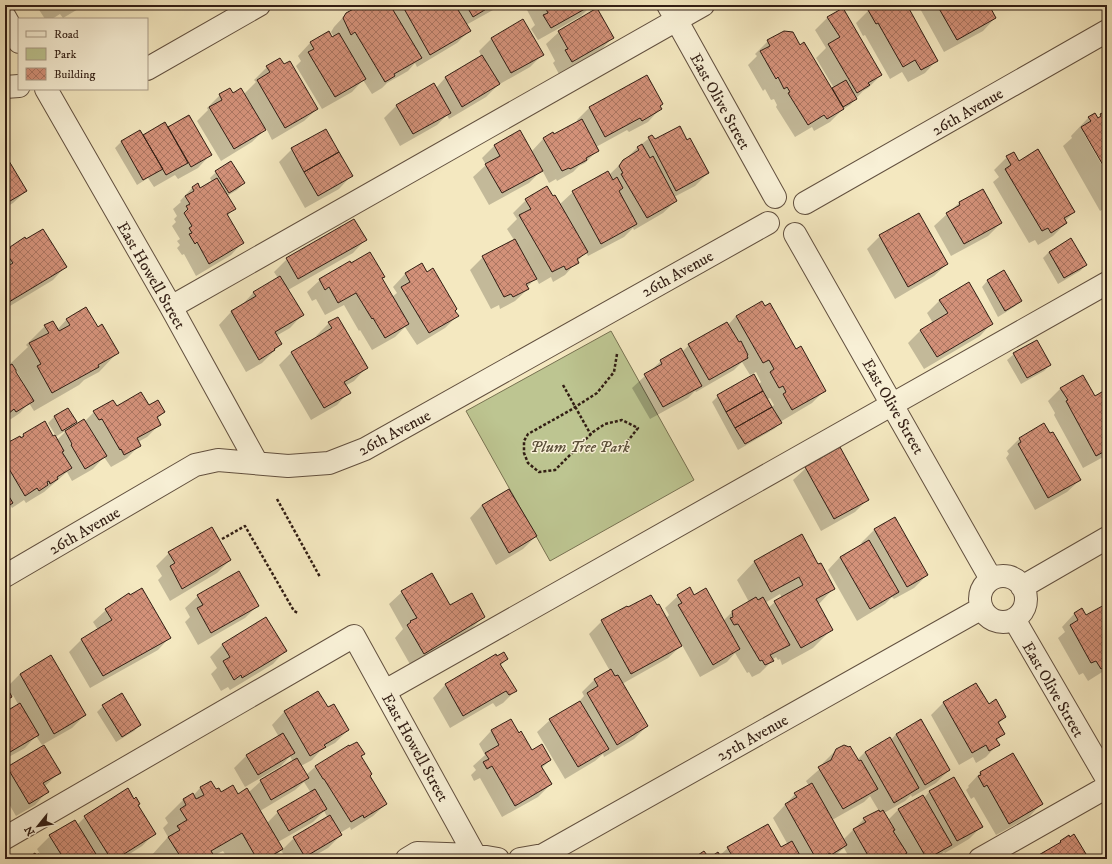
<svg xmlns="http://www.w3.org/2000/svg" width="1112" height="864" font-family="'IM FELL DW Pica',serif">
	<defs>
		<pattern id="building-cross-hatch" width="8" height="8" patternUnits="userSpaceOnUse"><rect width="8" height="8" fill="#d39179"/><path d="M0 0l8 8M0 8l8-8" fill="none" stroke="#ac7662"/></pattern>
	</defs>
	<rect width="100%" height="100%" fill="#f4e8c0"/>
	<filter id="stains"><feTurbulence type="fractalNoise" baseFrequency=".005" numOctaves="4"/><feColorMatrix values="0 0 0 0 .2 0 0 0 0 .09 0 0 0 0 .02 0 0 0 .5 -.17"/></filter>
	<radialGradient id="worn" r=".72"><stop offset=".6" stop-color="#630" stop-opacity="0"/><stop offset="1" stop-color="#630" stop-opacity=".3"/></radialGradient>
	<path fill="#bdc591" stroke="#787252" d="M611,331L694,480L550,561L466,411Z"/>
	<path fill="#0003" fill-rule="evenodd" d="M36,5H85L63,18L60,14L52,19H45Z
		M155,5H161L156,8Z
		M363,5H497L493,10L466,25L469,31L457,43L417,67L415,63L408,71L387,83L382,88L372,94L363,80L352,92L322,109L296,66L301,61L298,56L310,43L328,32L332,39L334,37L331,32L334,27L347,13Z
		M532,5H592L581,16L538,40L531,29L535,25L527,10Z
		M878,5H901L937,60L925,73L908,82L902,72L890,79L865,35L863,36L856,23L868,11Z
		M918,5H988L995,18L983,31L944,52Z
		M828,17L881,75L868,88L863,91L850,105L842,110L830,122L814,131L812,127L795,137L776,107L777,105L774,99L771,100L765,89L763,91L748,65L757,56L755,54L768,41L800,46L831,90L834,88L816,58L826,48L815,30Z
		M522,20L542,55L530,67L498,85L486,97L449,119L447,115L437,125L400,146L384,118L397,105L436,88L445,78L481,56L479,51L491,39Z
		M559,32L612,38L600,51L559,74L553,63L555,61L546,44Z
		M267,67L317,109L304,121L272,140L266,128L252,142L221,161L197,121L208,110L207,108L220,95L244,94L256,82L254,80Z
		M647,76L662,104L660,107V109L648,122L629,132L627,130L596,147L598,150L585,163L579,166L573,172L557,181L556,179L549,183L542,170L529,183L489,205L473,177L486,165L482,158L495,145L531,152L544,138L553,136L578,122L577,120L589,108Z
		M1107,112V170L1085,131L1083,132L1107,174V207L1100,211L1063,146L1072,138L1071,136L1089,117L1098,119Z
		M188,116L210,155L198,168L178,179L175,175L154,187L148,178L137,185L115,148L121,142L140,131L143,136L165,123L167,128Z
		M326,130L351,176L339,189L305,208L279,162L292,149Z
		M652,136L654,140L686,141L708,173L695,186L674,197L676,201L663,213L634,230L633,228L624,237L588,256L586,252L565,275L553,282L551,277L539,284L536,278L527,287L528,289L515,301L500,309L499,305L491,309L470,270L483,257L514,240L507,229L517,219L513,213L526,200L547,188L553,198L560,204L573,192L609,175L638,147Z
		M1007,157L1018,162L1074,212L1065,221L1066,223L1053,236L1038,245L1035,240L1029,243L993,182L999,177L994,170Z
		M5,165L26,191L13,203L5,208Z
		M216,172L244,183L237,190L227,196L234,209L227,216L243,242L231,255L196,276L184,254L182,255L177,248L180,245L177,241L180,239L172,226L176,222L174,219L177,216L173,209L181,202L180,201L192,188L197,185L200,189L212,182L210,178Z
		M982,190L1001,223L988,236L951,256L934,226L959,203Z
		M880,236L947,264L934,276L895,299L867,249Z
		M24,239L65,267L53,280L5,309V253L10,247Z
		M365,240L353,253L288,290L302,315L290,328L276,336L281,344L262,363L246,372L219,325L231,312L241,306L253,293L278,278L274,272L287,259Z
		M1049,252L1086,265L1080,271L1058,284L1043,258Z
		M351,264L384,277L381,279L392,297L397,293L393,287L405,274L422,264L457,316L445,328L417,345L405,327L395,337L372,350L360,330L359,331L344,305L325,315L316,299L312,301L307,292L320,280Z
		M988,280L1020,301L1014,307L998,317L982,287Z
		M940,300L992,323L980,336L924,369L908,343L921,330L933,323L927,313Z
		M736,316L795,350L825,390L812,403L780,422V423L774,429L738,450L712,402L718,396L759,384L761,382L756,372L750,375L742,362L734,370L696,392L695,391L688,398L650,419L632,388L661,361L682,352L689,345L728,325ZM770,398L774,405L772,407L767,399Z
		M67,319L97,328L117,353L99,372L84,380L79,385L34,411L29,403L20,413L5,423V363L10,366L12,365L11,363L28,347L26,345L45,326L57,330ZM15,368L24,384L22,385L14,373Z
		M329,323L366,368L354,381L345,386L349,392L337,405L311,420L279,365L292,352L318,338L316,336Z
		M1036,341L1050,365L1044,371L1021,384L1007,360L1014,354Z
		M1061,388L1095,397L1107,390V455L1083,468L1054,415L1055,413L1048,401Z
		M116,407H149L164,412L157,419L160,424L147,437L138,442L140,445L127,458L111,467L104,457L93,469L72,481L67,472L44,492L34,498L26,503L24,500L12,508L10,505L5,510V445L20,438L23,435L53,437L56,436L48,423L54,417L76,422L70,428L84,422L94,412ZM65,431H66L57,440L55,437Z
		M1020,438L1080,480L1067,492L1035,510L1006,458L1009,454L1007,451Z
		M806,468L868,499L855,512L821,531L793,480Z
		M508,490L536,536L523,549L496,565L470,518L482,505Z
		M894,518L927,575L914,588L894,599L892,597L885,604L857,621L828,570L840,557L863,545L861,543L874,530Z
		M169,553L230,560L217,573L170,601L158,580L162,576L156,566Z
		M755,561L818,565L834,588L818,605L831,630L813,648L782,665L780,659L778,660L776,657L772,660V661L760,673L752,677L749,672L747,673L735,653L727,662L700,677L682,645L668,658L622,684L647,726L634,739L604,757L603,754L595,761L565,779L537,732L550,720L577,704L584,696L582,692L594,680L610,671L589,634L602,621L657,606L666,618L669,615L665,608L678,596H694L723,621L732,612L749,602L737,580ZM780,594L782,598L775,602L768,608L765,603Z
		M402,592L450,607L484,616L471,629L411,666L395,638L403,629L389,604Z
		M198,596L257,606L245,618L198,645L185,622L190,617L185,608Z
		M1106,605L1107,607V669L1088,681L1083,673L1079,675L1058,638L1065,632L1062,627L1074,614L1082,610L1086,616Z
		M106,610L170,637L158,650L90,688L69,652L82,639L98,630L93,622Z
		M222,645L285,651L273,664L230,690L228,687L221,691L211,674L217,668L210,657Z
		M495,655L497,658L507,659L500,666L515,691L503,703L496,707L493,703L450,728L433,698L445,685Z
		M20,674L85,715L72,728L42,745L36,736L25,748L5,759V713L19,706L13,695L5,703V686L6,688Z
		M318,693L327,709L348,730L335,743L320,751L312,760L301,766L306,775L315,767L348,746L364,754L360,757L369,776L386,804L373,816L351,830L350,827L340,833L341,835L328,848L309,859H286L281,850L272,859H228L223,851L213,856L215,859H152L151,856L168,837L163,828L168,823L165,818L183,800L193,796L200,788L211,782L216,791L221,793L238,795L249,792L261,781L293,762L290,756L281,766L245,787L234,768L246,756L279,737L272,725L284,712ZM304,782L311,793L278,812L267,823L260,811L295,790ZM324,811L328,818L294,838L283,849L278,842L313,822Z
		M944,702L988,705L1005,717L998,724L1003,734L996,741L998,744L986,757L976,763L973,757L959,765L931,715Z
		M103,706L140,725L134,731L116,742L97,712Z
		M511,720L532,751L550,760L542,768L551,784L538,797L502,817L480,778L474,781L471,775L476,770L473,766L485,755L479,744L491,731Z
		M896,734L949,770L936,783L912,797L911,795L905,801L884,813L888,820L898,810L923,796L924,798L929,792L954,778L981,827L969,839L945,853L944,852L935,859H907L904,855L900,859H850L844,848L831,859H708L719,856L728,848L781,849L788,845L773,818L795,794L809,786L806,781L822,767L823,763L836,750L857,760L865,752L891,740ZM870,796L879,811L864,819L843,840L832,820L864,802Z
		M8,767L59,773L44,787L47,792L35,805L16,816L5,797V770Z
		M980,773L1041,804L1029,817L996,835L974,797L971,799L966,790L969,787L968,786Z
		M137,806L155,833L142,846L122,859H43L37,849L50,836L77,825L85,817Z"/>
	<path fill="url(#building-cross-hatch)" stroke="#321e14" d="M361,5H390L422,58L394,74L395,76L385,82L355,32L351,35L343,18L346,13Z
		M402,5H455L471,31L430,55Z
		M466,5H493L473,17Z
		M544,5H592L551,28L543,15L548,13Z
		M876,5H902L903,7L907,5L938,61L921,70L915,60L903,67L878,23L876,24L868,10Z
		M937,5H989L996,18L957,40Z
		M597,8L614,38L572,62L565,50L568,49L558,31Z
		M843,8L882,75L868,83L870,85L857,93L828,44L840,37L827,17Z
		M523,19L544,55L511,73L491,38Z
		M329,31L332,37L339,33L366,79L335,97L308,52L314,49L310,42Z
		M784,31L793,32L800,45L804,42L844,109L827,119L824,115L808,125L788,93L790,92L787,87L784,89L778,77L776,79L760,51L770,46L767,40Z
		M482,55L500,84L462,107L445,77Z
		M280,58L284,64L290,61L318,109L285,128L257,80L270,72L266,66Z
		M647,75L663,104L660,106L662,109L642,121L640,118L605,137L589,107Z
		M846,80L857,99L843,107L832,88Z
		M434,83L451,113L413,134L396,105Z
		M230,88L233,93L241,88L266,130L234,149L209,107L222,100L219,94Z
		M1107,111V172L1081,127L1091,121L1088,117L1095,113L1098,118L1101,116L1100,114Z
		M189,115L212,155L191,167L168,127Z
		M582,119L599,151L586,158L587,160L570,169L569,168L562,171L543,138L553,132L554,134Z
		M165,122L188,163L166,175L143,135Z
		M680,126L687,140L690,138L709,173L676,191L648,137L652,135L655,139Z
		M326,129L339,152L304,172L291,148Z
		M140,130L163,169L143,180L121,141Z
		M520,130L543,171L502,193L485,164L500,156L494,145Z
		M642,144L650,158L653,156L677,201L647,218L621,174L623,173L619,166L623,160L639,150L637,147Z
		M1038,149L1075,212L1064,218L1067,223L1051,233L1048,228L1042,231L1005,169L1011,165L1006,156L1014,152L1019,161Z
		M339,152L353,176L318,196L304,172Z
		M9,161L27,191L5,204V164Z
		M231,161L245,183L229,193L215,171Z
		M608,171L613,180L617,177L623,188L619,191L637,224L601,244L572,191Z
		M217,178L236,209L227,214L244,243L209,264L197,242L195,244L189,234L192,233L189,228L192,226L184,213L188,209L186,206L190,204L185,196L194,191L192,187L198,183L200,188Z
		M547,186L553,196L555,195L588,252L577,259L579,263L566,270L564,266L552,272L519,215L531,209L525,199Z
		M983,189L1002,223L964,244L946,213L960,205L959,202Z
		M919,213L948,264L908,287L879,235Z
		M354,219L367,240L298,279L286,258Z
		M43,229L67,267L9,302L5,296V268L13,263L5,252L11,248L10,247L25,237L26,239Z
		M1071,238L1087,265L1064,278L1049,252Z
		M515,239L537,279L526,284L529,289L513,297L511,294L504,297L482,256Z
		M370,252L385,277L382,278L409,324L385,338L373,318L372,319L356,293L338,303L329,287L325,290L319,279L350,261L351,263Z
		M422,263L427,272L433,268L457,309L455,311L459,316L429,333L401,287L410,282L405,273Z
		M1004,270L1022,301L1005,311L987,280Z
		M280,276L304,315L275,332L282,344L274,349L275,350L259,360L231,311L256,296L253,292Z
		M969,282L993,324L937,357L920,330L948,313L939,300Z
		M762,301L765,306L770,303L796,349L801,346L826,391L792,410L783,394L786,392L783,386L779,388L770,372L774,369L769,360L763,363L736,316Z
		M86,307L98,327L102,324L119,353L98,365L99,367L52,393L37,366L41,364L29,343L49,333L44,325L53,321L59,331L70,325L66,319Z
		M338,317L368,368L344,382L351,393L324,408L291,352L332,328L328,322Z
		M727,322L739,342L741,341L748,355L747,356L748,358L709,380L688,344Z
		M1037,340L1051,365L1027,378L1013,353Z
		M681,348L702,386L663,407L644,374L662,364L660,360Z
		M7,360L10,365L12,364L16,370V372L34,401L16,412L14,409L8,414L5,410V361Z
		M754,374L763,391L726,412L717,395Z
		M1083,375L1095,396L1107,389V450L1096,456L1066,401L1068,400L1060,388Z
		M763,391L772,407L735,428L726,412Z
		M141,392L149,405L158,400L165,412L157,417L161,425L137,438L141,446L124,455L121,449L120,450L102,419L99,420L93,411L113,400L117,406Z
		M772,407L782,423L745,444L735,428Z
		M68,408L77,422L62,431L54,416Z
		M84,419L107,456L85,469L71,445L72,444L65,431Z
		M45,421L53,436L55,435L64,451L62,452L72,468L57,477L58,479L50,484L49,481L47,482L48,485L39,491L37,488L25,496L5,462V444L20,436L21,438L24,436L23,434Z
		M1044,423L1050,433L1053,432L1081,480L1048,498L1018,444L1021,442L1019,438Z
		M840,447L869,500L834,519L805,467Z
		M509,489L537,536L509,553L482,505Z
		M5,490L13,503L5,508Z
		M895,517L928,575L907,587L874,529Z
		M212,527L231,560L182,589L170,566L175,563L168,552Z
		M802,534L818,564L821,563L835,589L816,599L833,630L801,648L774,601L803,585L799,577L771,592L754,561Z
		M869,540L899,592L870,609L840,557Z
		M239,571L259,606L211,633L197,608L203,605L197,595Z
		M432,573L450,605L472,593L485,617L424,654L407,625L411,622L410,621L417,618L401,591Z
		M690,587L694,595L706,588L740,649L713,665L678,605L682,603L677,595Z
		M142,588L171,638L103,676L81,639L112,620L105,609L129,593L130,595Z
		M651,595L657,605L659,604L682,646L631,674L601,620L627,606L628,607Z
		M756,597L758,600L763,597L790,645L770,655L774,661L765,665L762,660L760,661L738,624L734,625L730,618L733,617L732,611Z
		M1106,604L1107,665L1101,669L1096,661L1091,663L1070,625L1078,620L1074,613L1082,608L1086,615Z
		M266,617L287,651L242,678L241,675L234,680L223,661L230,657L222,644Z
		M504,652L508,659L500,664L517,691L509,695L506,691L463,716L445,684L496,654L497,656Z
		M51,655L86,715L54,734L20,674Z
		M611,669L615,676L618,675L648,726L617,745L587,693L598,686L594,679Z
		M976,683L989,704L996,699L1006,717L998,722L1005,734L996,739L1000,745L989,751L986,745L972,753L943,702Z
		M5,684L12,697L5,701Z
		M318,691L328,707L334,704L349,730L324,745L326,747L310,756L284,711Z
		M122,693L141,725L122,737L102,705Z
		M580,701L609,749L578,767L549,719Z
		M20,703L39,735L5,755V712Z
		M511,719L519,733L521,731L532,750L542,744L551,760L541,766L552,784L515,806L492,766L487,769L483,762L489,759L485,753L499,745L491,730Z
		M921,719L950,770L925,785L896,734Z
		M283,733L295,753L258,775L246,755Z
		M890,737L919,788L894,803L865,752Z
		M357,742L365,754L361,756L372,774L370,776L387,804L364,818L363,815L351,822L324,779H323L315,766L349,745V746Z
		M44,745L61,773L43,783L49,792L29,804L7,767Z
		M844,745L849,747L850,746L859,761L861,760L878,789L843,809L818,767L831,760L836,749Z
		M1013,753L1043,804L1009,824L987,785L984,787L978,776L981,775L980,772Z
		M297,758L309,778L271,800L260,780Z
		M954,777L983,827L957,841L929,791Z
		M211,781L216,789L219,788L221,792L233,785L238,794L247,788L283,849L266,859H257L242,833L211,851L216,859H182L168,837L180,830L177,826L187,820L180,809L186,805L183,799L193,793L196,799L204,795L200,787Z
		M812,783L847,845L831,855L830,853L820,859H818L815,854L814,855L785,804L797,797L794,793Z
		M128,788L134,799L136,797L140,804L138,805L156,834L116,859H111L84,816Z
		M315,789L327,809L289,831L277,811Z
		M923,795L952,845L927,859L898,809Z
		M879,810L880,812L883,810L895,830L893,831L907,853L897,859H870L853,829L866,822L863,818Z
		M330,815L342,835L305,857L293,837Z
		M75,820L99,859H64L49,835Z
		M768,824L781,847L792,841L802,859H734L727,847Z
		M1074,834L1089,859H1039L1037,856L1061,842L1060,841L1069,835L1070,837Z
		M704,851L709,858L718,852L722,859H692Z
		M35,853L36,855L39,854L42,859H26Z"/>
	<g fill="none" stroke-linecap="round" stroke-linejoin="round">
		<g stroke="#62503f" stroke-width="24">
			<path id="minor" d="M668,5L775,197
				M5,17L19,42
				M147,69L259,5
				M5,87L19,86
				M46,89L171,307L257,463
				M805,203L1107,31
				M795,234L991,579
				M171,307L703,5
				M5,576L195,465L218,460L288,466L329,463L365,449L768,223
				M980 599a23 23 0 1 1 46 0a23 23 0 1 1-46 0Z
				M1022,587L1107,538
				M1014,619L1107,779
				M385,691L1107,283
				M5,838L354,636L477,859
				M407,859L417,853L475,855L498,859
				M520,859L543,855L982,608
				M980,859L1107,787"/>
		</g>
		<path stroke="#321e14" stroke-width="2.5" stroke-dasharray="3 2" stroke-linecap="butt" d="M617,354L614,372L597,393L569,411L528,434L524,441V453L528,463L539,472L555,470L593,432L605,424L622,420L638,428L627,442
			M563,385L591,435
			M277,499L320,577
			M222,539L245,526L294,611L298,613"/>
		<use href="#minor" stroke="#f8f0d6" stroke-width="22"/>
	</g>
	<g text-anchor="middle" stroke-width="3" stroke-linejoin="round" paint-order="stroke">
		<g font-size="16" fill="#321e14" stroke="#f8f0d6">
			<text transform="translate(721 101) rotate(61)" y="6">East Olive Street</text>
			<text transform="translate(967 111) rotate(-30)" y="6">26th Avenue</text>
			<text transform="translate(677 273) rotate(-29)" y="6">26th Avenue</text>
			<text transform="translate(152 275) rotate(60)" y="6">East Howell Street</text>
			<text transform="translate(894 406) rotate(60)" y="6">East Olive Street</text>
			<text transform="translate(394 432) rotate(-28)" y="6">26th Avenue</text>
			<text transform="translate(84 530) rotate(-30)" y="6">26th Avenue</text>
			<text transform="translate(1054 689) rotate(60)" y="6">East Olive Street</text>
			<text transform="translate(752 737) rotate(-29)" y="6">25th Avenue</text>
			<text transform="translate(416 747) rotate(61)" y="6">East Howell Street</text>
		</g>
		<g font-size="16" font-style="italic" fill="#5c503a" stroke="#f8f0d6">
			<text x="580" y="452">Plum Tree Park</text>
		</g>
	</g>
	<rect width="1112" height="864" fill="none" stroke="#f4e8c0" stroke-width="20"/>
	<rect x="6" y="6" width="1100" height="852" fill="none" stroke="#321e14" stroke-width="2"/>
	<rect x="10" y="10" width="1092" height="844" fill="none" stroke="#321e14"/>
	<rect x="18" y="18" width="130" height="72" fill="#f8f0d6" stroke="#a99c88"/>
	<rect x="26" y="31" width="20" height="6" fill="#f8f0d6" stroke="#a99c88"/>
	<text x="54" y="38" font-size="12" fill="#321e14">Road</text>
	<rect x="26" y="48" width="20" height="12" fill="#bdc591" stroke="#a99c88"/>
	<text x="54" y="58" font-size="12" fill="#321e14">Park</text>
	<rect x="26" y="68" width="20" height="12" fill="url(#building-cross-hatch)" stroke="#a99c88"/>
	<text x="54" y="78" font-size="12" fill="#321e14">Building</text>
	<g transform="translate(38 826) rotate(240)" stroke="#f8f0d6" stroke-width="3" paint-order="stroke">
	<path d="M0-3L7 15L0 10L-7 15Z" fill="#321e14"/>
	<text y="-6" font-size="11" font-weight="bold" text-anchor="middle" fill="#321e14">N</text>
	</g>
	<rect width="100%" height="100%" filter="url(#stains)"/>
	<rect width="100%" height="100%" fill="url(#worn)"/>
</svg>
